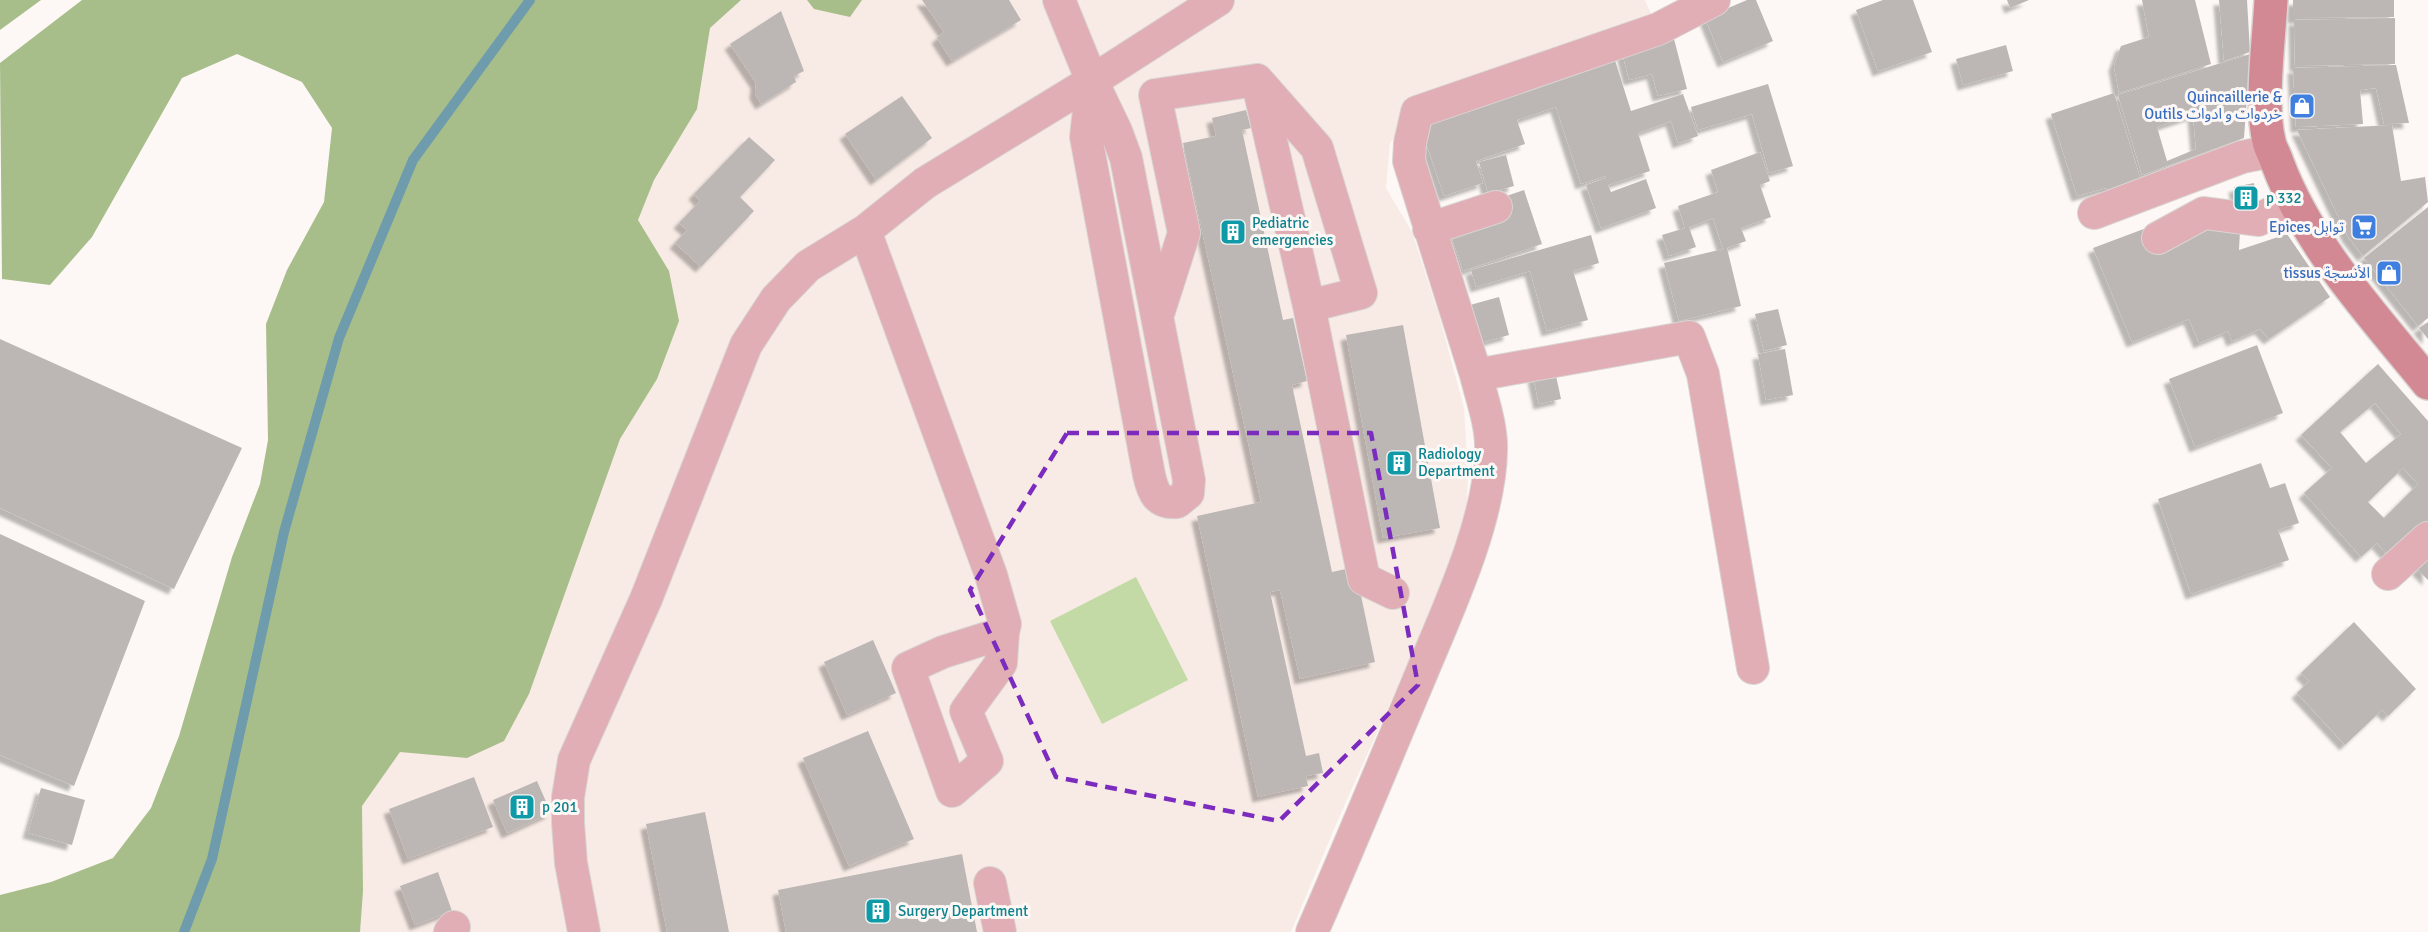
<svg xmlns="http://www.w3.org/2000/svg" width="2428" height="932" font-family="Signika,'Noto Sans Arabic',sans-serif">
	<defs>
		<filter id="shadow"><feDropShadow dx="-5.5" dy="5.5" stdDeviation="1.5" flood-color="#0004"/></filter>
	</defs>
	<rect width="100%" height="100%" fill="#fdf8f5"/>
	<path fill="#f8ebe5" d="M627,0H1645L1654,21L1422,104L1390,143L1386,188L1412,232L1439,315L1464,408L1468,477L1466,519L1446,578L1337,822L1291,932H249Z"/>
	<path fill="#c4daa6" d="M1136,577L1188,680L1102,724L1050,621Z"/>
	<path fill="#a8be8a" d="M0,0H41L0,30Z
		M82,0H741L710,28L697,109L654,180L638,220L669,271L679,321L657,379L620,439L529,694L504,741L467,758L400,752L362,806L363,891L360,932H0V895L51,882L113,858L151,808L179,736L232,557L260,484L268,440L266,324L287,270L324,202L332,128L302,82L237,54L182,78L92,237L50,285L2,279L0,63Z
		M807,0H862L850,17L814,9Z"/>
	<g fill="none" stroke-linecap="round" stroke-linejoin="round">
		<path stroke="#6f9cac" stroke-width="10" d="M184,932L212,859L284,532L339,338L413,160L530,0"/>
	</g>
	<path fill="#bcb7b5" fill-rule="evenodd" filter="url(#shadow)" d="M922,0H1009L1021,20L952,61L937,38L944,32Z
		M1747,0H1756L1773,41L1723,62L1705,18Z
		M1883,0H1913L1932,52L1878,71L1856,10Z
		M2007,0H2029L2010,8Z
		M2142,0H2195L2211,64L2119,93L2114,66L2121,46L2149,37Z
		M2219,0H2247L2250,52L2224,61Z
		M2293,0H2394V17L2293,18Z
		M781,11L804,71L794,76L796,82L761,104L755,94L756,83L730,44Z
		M2395,18V64L2295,66L2294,20Z
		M1673,35L1687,89L1658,96L1652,74L1629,80L1621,48Z
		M2006,45L2013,71L1963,85L1956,59Z
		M1613,54L1631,111L1683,94L1698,136L1678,143L1671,121L1638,133L1650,171L1608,185L1611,192L1646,179L1656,208L1601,228L1586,185L1606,178L1605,176L1581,184L1556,107L1517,120L1525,144L1476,161L1483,183L1444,196L1418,119Z
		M2250,54L2244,138L2142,175L2118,95ZM2193,115L2196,149L2167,161L2157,127Z
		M2396,65L2409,123L2384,124L2376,88L2360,90L2363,124L2296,127L2293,68Z
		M1768,84L1793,166L1769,173L1752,114L1698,130L1691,107Z
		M2114,93L2141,181L2113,193L2106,188L2077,196L2051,114Z
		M902,96L932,138L876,180L845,134Z
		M1246,110L1251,128L1242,130L1283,320L1293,318L1307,381L1292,385L1332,572L1355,567L1375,662L1300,679L1280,590L1270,592L1306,756L1319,753L1323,773L1306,776L1308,786L1258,797L1197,516L1261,502L1183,143L1216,136L1212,118Z
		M2392,125L2401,181L2425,177L2428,202L2363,256L2348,237L2297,130Z
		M749,137L775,160L740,197L754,211L701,267L675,243L687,230L679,223L700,201L694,194Z
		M1760,152L1770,181L1760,185L1771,217L1741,228L1746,241L1727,248L1741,306L1679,321L1664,263L1723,249L1713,218L1689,227L1696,247L1669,256L1662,235L1685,228L1678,206L1718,192L1711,170Z
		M1506,155L1514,186L1488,193L1479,162Z
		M2254,183L2258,209L2239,212L2234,187Z
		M1524,190L1542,244L1463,271L1445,217Z
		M2428,207V318L2418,326L2364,258Z
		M2149,227L2240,231L2239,250L2287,234L2330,297L2269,339L2260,329L2232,341L2228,331L2199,343L2189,319L2132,342L2093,248Z
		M1591,235L1599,263L1573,271L1588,320L1547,331L1530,271L1476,287L1471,270Z
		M1499,297L1509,335L1480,343L1470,305Z
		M1778,309L1787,345L1764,351L1755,314Z
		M2428,322V339L2419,328Z
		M1403,325L1440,528L1383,538L1346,335Z
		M0,339L242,448L174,589L0,508Z
		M2257,345L2283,413L2195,447L2169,379Z
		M1785,349L1793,395L1766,400L1758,354Z
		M2378,364L2428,421V521L2390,558L2377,543L2361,557L2304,493L2332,468L2301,435ZM2375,403L2401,434L2366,463L2340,432ZM2403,468L2418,484L2384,518L2368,502Z
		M1555,371L1561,399L1539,404L1533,376Z
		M2261,463L2270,488L2285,483L2299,523L2278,530L2289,560L2191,594L2158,499Z
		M0,534L145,601L74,786L0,755Z
		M2428,559V580L2417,569Z
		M2354,622L2416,689L2388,716L2382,710L2345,745L2297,693L2309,681L2301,673Z
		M873,640L896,693L847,715L824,662Z
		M868,731L914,839L849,866L803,758Z
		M474,777L493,827L408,859L389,809Z
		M537,781L551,813L507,833L493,800Z
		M41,788L85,800L72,845L28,833Z
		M705,812L729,932H667L646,824Z
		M962,854L977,932H786L778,890Z
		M438,872L452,911L415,925L400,886Z"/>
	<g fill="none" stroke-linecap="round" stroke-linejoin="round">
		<g stroke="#d9d5d2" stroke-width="34">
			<path id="street" d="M1059,0L1092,81
				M1092,81L1116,131L1126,158L1189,480L1188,493L1177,502C1157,504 1153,492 1149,475L1086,137Z
				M2094,213L2242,157L2273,151
				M1429,229L1496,207
				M865,231L991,575L1005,624L1003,633L943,652L908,668L952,791L987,761L966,711L1001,663L1003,633
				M2158,238L2204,213L2258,220L2294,201
				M1309,306L1364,579L1393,593
				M1159,311L1184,233L1155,95L1257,80L1317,148L1361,293L1309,306L1257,80
				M1476,375L1689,337L1703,374L1753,668
				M2388,574L2428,538
				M990,883L1000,932
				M450,932L454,927
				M584,932L571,863L568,823V797L574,760L646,599L746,345L776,299L808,266L865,231L925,183L1092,81L1218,0
				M1312,932C1348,850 1382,767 1417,684C1444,618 1490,523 1491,451C1492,426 1482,399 1476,375L1409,161L1410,143L1417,112L1658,29L1714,0"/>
		</g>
		<g stroke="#d9d5d2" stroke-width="36">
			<path id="secondary" d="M2271,0C2269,39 2260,105 2269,141C2270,148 2275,155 2277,162C2308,246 2373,315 2428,383"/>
		</g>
		<use href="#street" stroke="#e1aeb5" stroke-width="32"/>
		<use href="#secondary" stroke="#d28994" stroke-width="33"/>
	</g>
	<path fill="none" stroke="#7b2cbf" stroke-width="4.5" stroke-dasharray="12 8" stroke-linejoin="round" d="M1067,433H1371L1418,685L1279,821L1056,777L970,590Z"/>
	<defs>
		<g id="shop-square" transform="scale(1.35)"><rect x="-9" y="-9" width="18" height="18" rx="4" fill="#3f7fe0" stroke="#fdf8f5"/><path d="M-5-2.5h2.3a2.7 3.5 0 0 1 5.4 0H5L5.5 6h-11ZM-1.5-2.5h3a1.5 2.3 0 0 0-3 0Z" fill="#fff"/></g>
		<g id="building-square" transform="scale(1.35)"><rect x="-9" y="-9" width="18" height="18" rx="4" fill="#0f9aa8" stroke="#fdf8f5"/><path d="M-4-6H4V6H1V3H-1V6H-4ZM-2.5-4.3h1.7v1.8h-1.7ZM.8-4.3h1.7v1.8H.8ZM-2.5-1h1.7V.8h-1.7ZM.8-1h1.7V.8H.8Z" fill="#fff"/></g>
		<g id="supermarket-square" transform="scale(1.35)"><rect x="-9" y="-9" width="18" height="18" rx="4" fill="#3f7fe0" stroke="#fdf8f5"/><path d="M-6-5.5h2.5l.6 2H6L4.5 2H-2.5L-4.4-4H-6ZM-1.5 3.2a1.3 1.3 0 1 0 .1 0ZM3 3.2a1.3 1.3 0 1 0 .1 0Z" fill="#fff"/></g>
	</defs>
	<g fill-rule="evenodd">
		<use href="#shop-square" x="2302" y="106"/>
		<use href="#building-square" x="2246" y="198"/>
		<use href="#supermarket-square" x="2364" y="227"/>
		<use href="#building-square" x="1233" y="232"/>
		<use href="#shop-square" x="2389" y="273"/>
		<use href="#building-square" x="1399" y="463"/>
		<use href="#building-square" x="522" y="807"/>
		<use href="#building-square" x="878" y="911"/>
	</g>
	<g text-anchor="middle" stroke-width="6" stroke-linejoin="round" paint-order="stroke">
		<g font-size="15" fill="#366cbe" stroke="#fdf8f5" text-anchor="end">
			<text x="2282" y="102">Quincaillerie &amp;<tspan x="2282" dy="17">Outils خردوات و ادوات</tspan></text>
			<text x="2344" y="232">Epices توابل</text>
			<text x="2370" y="278">tissus الأنسجة</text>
		</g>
		<g font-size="15" fill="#0d838f" stroke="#fdf8f5" text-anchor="start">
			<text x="2266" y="203">p 332</text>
			<text x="1252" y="228">Pediatric<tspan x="1252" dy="17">emergencies</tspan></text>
			<text x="1418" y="459">Radiology<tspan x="1418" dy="17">Department</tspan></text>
			<text x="542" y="812">p 201</text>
			<text x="898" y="916">Surgery Department</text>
		</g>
	</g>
</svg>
